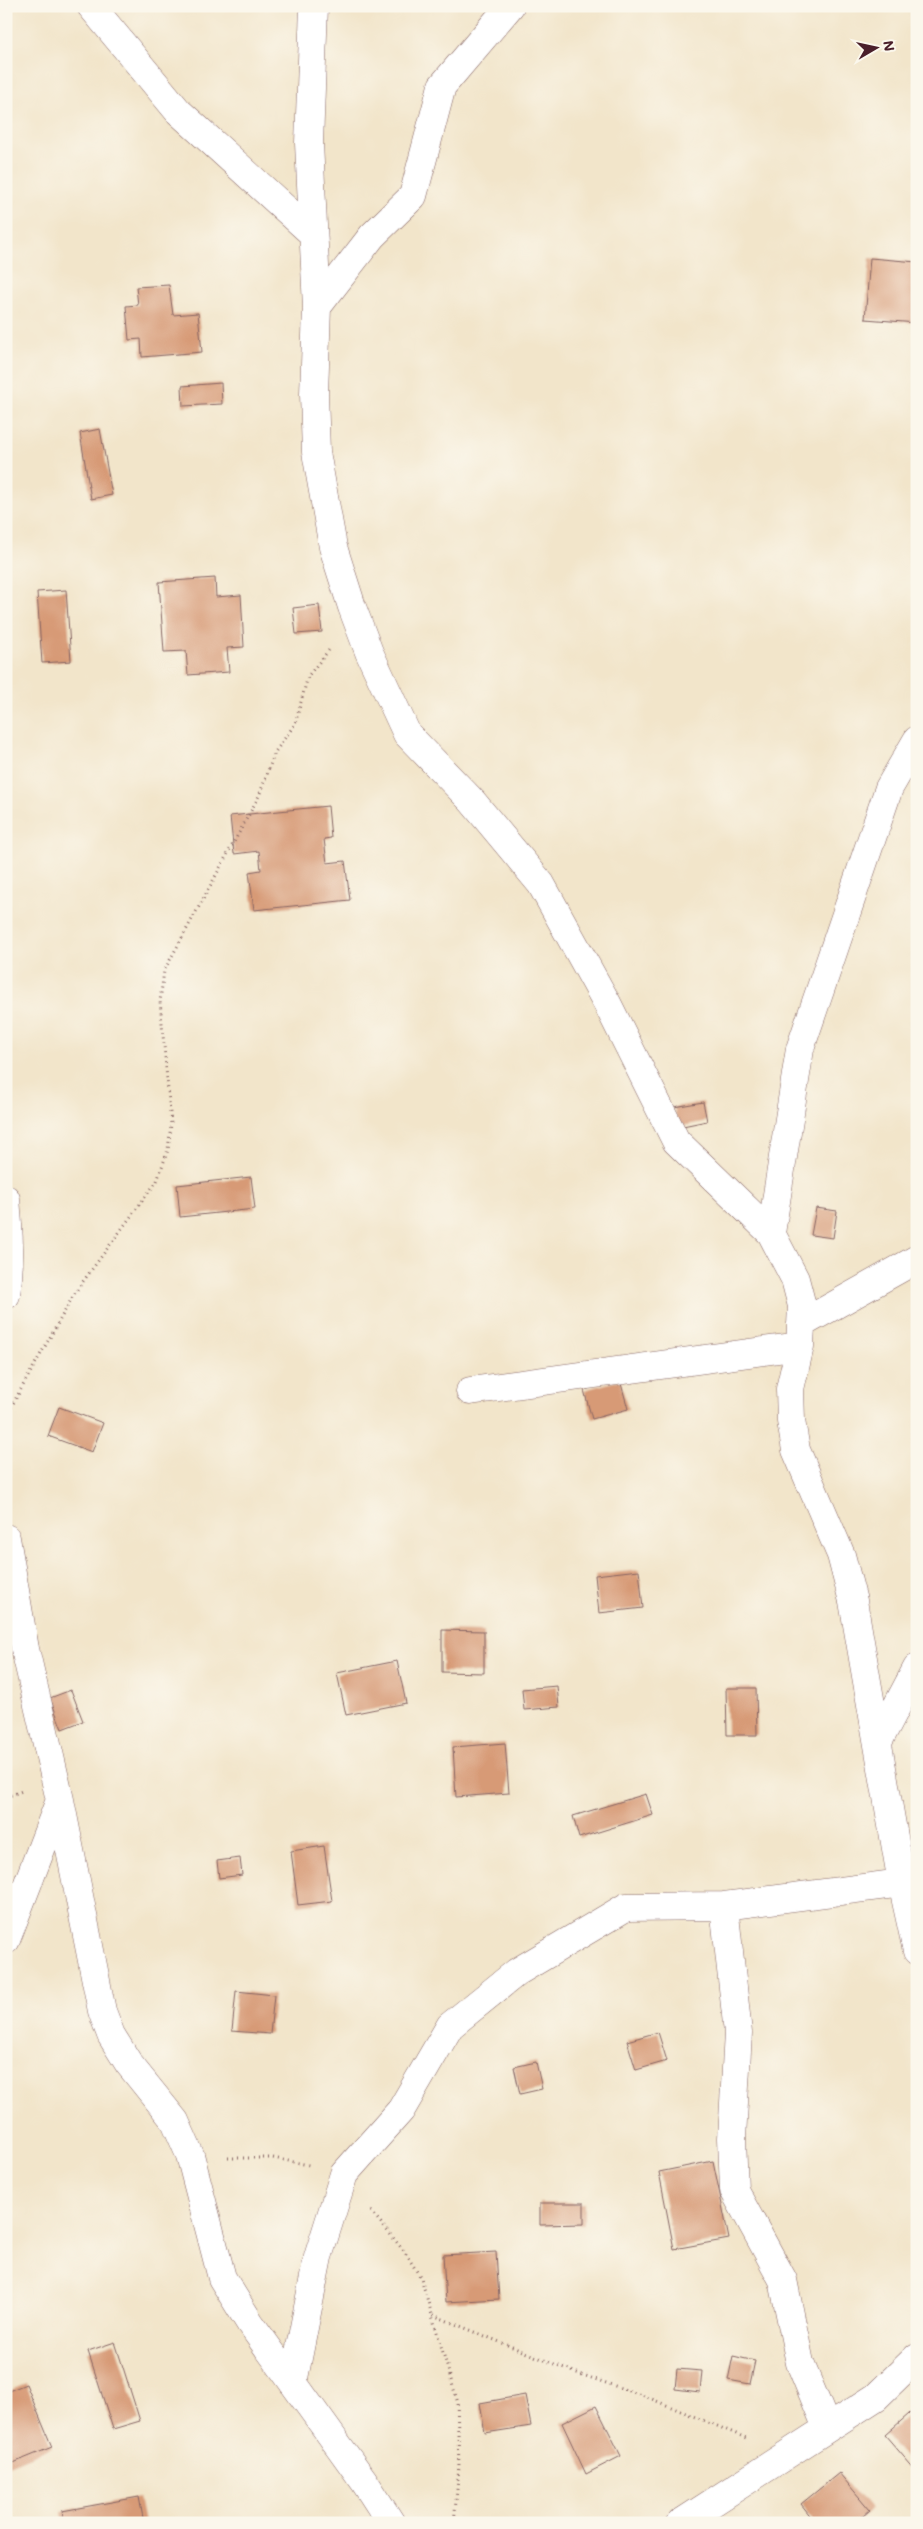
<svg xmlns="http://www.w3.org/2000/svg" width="923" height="2529" font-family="Mali,sans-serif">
	<rect width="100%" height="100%" fill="#fbf7ec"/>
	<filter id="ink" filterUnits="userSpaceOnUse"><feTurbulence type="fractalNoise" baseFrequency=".02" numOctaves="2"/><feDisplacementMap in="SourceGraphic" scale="10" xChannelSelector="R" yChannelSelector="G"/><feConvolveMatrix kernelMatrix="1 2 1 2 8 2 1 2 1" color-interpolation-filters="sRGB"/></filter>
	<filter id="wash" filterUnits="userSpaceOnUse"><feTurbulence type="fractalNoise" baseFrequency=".0096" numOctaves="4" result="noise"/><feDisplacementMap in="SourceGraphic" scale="20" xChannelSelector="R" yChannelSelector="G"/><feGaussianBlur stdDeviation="1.12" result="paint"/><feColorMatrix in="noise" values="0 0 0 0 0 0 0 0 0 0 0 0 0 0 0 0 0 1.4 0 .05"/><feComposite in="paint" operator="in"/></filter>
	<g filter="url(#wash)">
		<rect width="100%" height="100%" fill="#f2e5ca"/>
		<g id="blocks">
			<path fill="#d79a76" d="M870,258L917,262V323L865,319Z
				M6,270L10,294L6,295Z
				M169,285L173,315L198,313L202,352L142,357L141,339L129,340L126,306L138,305L136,287Z
				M221,383L222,404L183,406L182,386Z
				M100,429L112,495L91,499L80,433Z
				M215,578L216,597L241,595L244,647L227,648L229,672L188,675L186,651L164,652L159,582Z
				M66,590L71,661L42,663L37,592Z
				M319,605L322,632L296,634L293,608Z
				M328,806L331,838L324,839L327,863L345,861L350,900L254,910L249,872L261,870L259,851L234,854L230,816Z
				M703,1102L707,1121L678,1127L674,1107Z
				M251,1177L255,1209L180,1217L177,1185Z
				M816,1208L837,1211L833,1238L811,1235Z
				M620,1380L628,1409L592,1419L584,1390Z
				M59,1407L103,1423L92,1452L48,1436Z
				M639,1570L643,1608L599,1613L595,1575Z
				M442,1630L484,1631V1673L442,1672Z
				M397,1661L406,1703L346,1715L337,1673Z
				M557,1686L559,1707L524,1710L522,1689Z
				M726,1688H756L757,1735H727Z
				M71,1690L83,1721L62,1729L50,1698Z
				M505,1743L509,1793L456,1797L453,1747Z
				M646,1794L653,1815L579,1838L573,1816Z
				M324,1846L332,1901L298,1905L291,1851Z
				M240,1858L242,1875L219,1878L217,1861Z
				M236,1991L274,1995L270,2034L232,2031Z
				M658,2032L667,2061L636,2070L627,2041Z
				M536,2062L542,2089L520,2094L514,2067Z
				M713,2161L729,2239L674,2249L659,2172Z
				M540,2203H584V2224L540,2225Z
				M496,2252L499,2299L446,2302L443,2255Z
				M115,2342L140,2421L113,2429L88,2351Z
				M733,2356L755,2361L750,2384L728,2380Z
				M677,2369L702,2371L700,2392L675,2389Z
				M26,2384L52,2447L6,2466V2392Z
				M525,2395L531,2426L485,2433L480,2403Z
				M596,2406L621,2456L586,2474L562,2423Z
				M917,2407V2472L885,2435Z
				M839,2473L870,2510L855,2523H816L801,2504Z
				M139,2497L144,2523H64L62,2511Z"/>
		</g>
	</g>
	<g filter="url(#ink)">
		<use href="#blocks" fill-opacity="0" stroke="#856463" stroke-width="1"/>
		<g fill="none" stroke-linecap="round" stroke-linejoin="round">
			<g stroke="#856463" stroke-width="29">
				<path id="minor" d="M91,6L178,111L313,234
					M314,6L309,143L317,307L314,394L316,452L333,547L352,607L369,652L407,734L472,801L541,884L607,1003L676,1141L771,1233L795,1279L802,1306L800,1346L790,1389L791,1421L796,1450L841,1555L853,1601L902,1883L917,1951
					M317,307L372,236L413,196L442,86L510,6
					M6,1199C9,1232 11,1263 6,1295
					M771,1233L800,1049L889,788L917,740
					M801,1324L917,1259
					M470,1391L800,1346
					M6,1538L25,1649L60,1800L102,2011L111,2035L129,2064L175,2121L190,2155L222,2278L250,2323L364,2481L391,2523
					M878,1742L917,1668
					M724,1906L738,2033L732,2138L734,2190L783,2280L800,2363L827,2428
					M6,1940L60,1800
					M293,2383L318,2257L344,2174L401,2110L450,2026L517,1972L626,1907L724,1906L902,1883
					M681,2523L876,2397L917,2357"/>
			</g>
			<path stroke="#856463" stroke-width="3" stroke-dasharray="1 4" stroke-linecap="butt" d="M6,1416L76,1291L157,1181L168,1150L171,1124L160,1001L164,971L259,796L275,752L295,724L308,676L329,650
				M6,1797L22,1791
				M228,2158H273L309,2165
				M371,2211L404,2251L421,2278L457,2400L459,2467L454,2523
				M433,2315L574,2372L647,2397L746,2438"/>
			<use href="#minor" stroke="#fff" stroke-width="28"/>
		</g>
	</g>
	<rect width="923" height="2529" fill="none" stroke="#fbf7ec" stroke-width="25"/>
	<g transform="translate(876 48) rotate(81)" stroke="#fbf7ec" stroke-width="4" paint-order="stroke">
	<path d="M0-4L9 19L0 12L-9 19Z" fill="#4a1f2b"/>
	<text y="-8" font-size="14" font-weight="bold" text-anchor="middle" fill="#4a1f2b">N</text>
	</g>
</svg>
